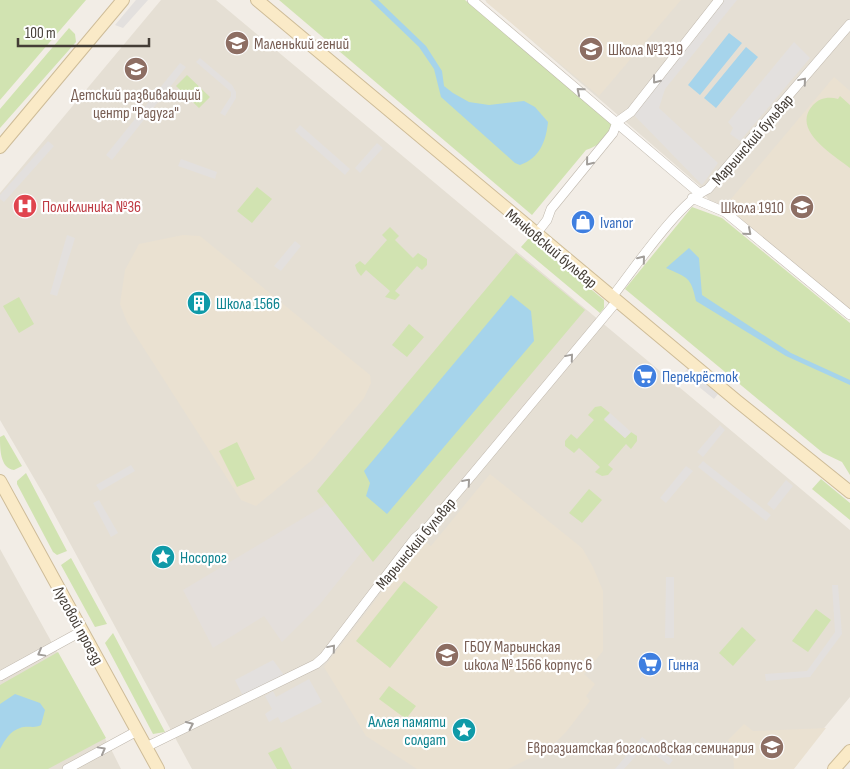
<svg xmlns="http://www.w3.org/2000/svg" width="850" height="769" font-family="'Sofia Sans Condensed',sans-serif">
	<rect width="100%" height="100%" fill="#f2ede6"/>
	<path fill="#e5dfd4" d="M161,0H216L850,530V697L790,769H192L45,497L0,420V193Z
		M485,0H850V319L708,199L701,187Z
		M0,549L113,753L121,769H0Z"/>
	<path fill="#e4dfdb" d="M330,502L364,549L320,604L282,642L264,616L213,648L183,590Z"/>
	<path fill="#eae1d1" d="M487,0H681L599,96L486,2Z
		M834,77L850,91V312L725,206Z
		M183,235L200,236L370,375L371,383L364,398L312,460L256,506L241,500L127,322L120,304L125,270L139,244Z
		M490,474L582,548L593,567L603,591V651L584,674L595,684L586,696L590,701L566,732L550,748L508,769H417L366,736L324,667L384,589L425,542L431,546Z
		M744,724L753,731L826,728L794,769H734L733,750L728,740Z"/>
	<path fill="#d1e3b1" d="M0,0H86L0,100Z
		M279,0H465L612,123C609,137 599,146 586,150L532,215Z
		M69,28L75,34L76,42L0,128V109Z
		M187,75L210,97L199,108L176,86Z
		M840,96L850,105V168C834,155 790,130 813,105C819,98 829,96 838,99Z
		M257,187L272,199L252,223L237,211Z
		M692,207L722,218L850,323V475L842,462L823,453L625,289Z
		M390,227L399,236L395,240L413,258L418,253L427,259V265L422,270L417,266L395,291L400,295L395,300L385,297L390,291L366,270L361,276L357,271L355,265L360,261L365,265L387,240L382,235Z
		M529,238L604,300V308L600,313L521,247Z
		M516,253L585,310L373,562L317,491Z
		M19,297L34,324L19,333L3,306Z
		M409,324L424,337L407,357L392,345Z
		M601,406L610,413L604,420L625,438L631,432L637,436V441L631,449L626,444L608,465L613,469L608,475L602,476L595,472L600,467L579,448L574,453L565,446V441L571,434L577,439L594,420L588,415L595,407Z
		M4,435L22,466L14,470C0,468 0,449 0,437Z
		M237,442L255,479L237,487L219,451Z
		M26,473L67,551L57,555L53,552L17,484V481Z
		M821,479L850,503V520L812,489Z
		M589,489L602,500L582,523L569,513Z
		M71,558L107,624L95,627L61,565Z
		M404,581L438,607L390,668L356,641Z
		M816,609L831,620L808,652L792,641Z
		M742,627L756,640L733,666L719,653Z
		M113,633L165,732L153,734L105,643Z
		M58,652L106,738L48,769H0V685Z
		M389,686L416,706L406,719L379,699Z
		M281,747L292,769H277L268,753Z"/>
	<path fill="#e3e0de" d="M136,0H148L123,28L115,25Z
		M723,0H737L665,89L659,108L718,163L702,185L631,112Z
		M794,42L810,58L740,141L730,134L733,128L728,122Z
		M200,58L232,85L236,92V98L225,116L220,113L231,96V92L196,62Z
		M180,63L186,67L112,160L106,155Z
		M300,125L350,169L345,175L295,131Z
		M48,141L54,146L4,202L0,199V195Z
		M377,143L383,148L360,173L355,168Z
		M181,159L217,172L215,179L178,166Z
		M67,235L75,238L57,296L50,294Z
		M295,241L301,246L281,271L274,266Z
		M688,368L718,394L714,399L683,374Z
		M610,413L631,432L625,438L604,419Z
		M720,425L725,430L703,457L697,452Z
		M703,461L771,515L766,521L698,467Z
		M131,465L135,471L100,491L96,485Z
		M686,466L693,471L666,503L660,498Z
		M786,480L793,486L774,510L767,504Z
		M99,500L118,533L111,537L93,503Z
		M666,577H674V638H665Z
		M832,585H838L842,634L810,677L766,681L765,674L807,671L835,632Z
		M273,660L284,675L243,696L235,680Z
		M309,679L322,702L281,723L278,717L269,722L265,714L272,709L265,696L273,691L276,697Z
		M642,737L673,760L669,765L644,747L624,769H615Z"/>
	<path fill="#a6d4eb" d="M370,0H378L426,46L442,71L444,86L453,93L469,102L489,105L524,101L535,107L548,122C546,141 540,158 520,165L515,163L441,97L434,69L419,47Z
		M729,33L742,43L700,95L688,85Z
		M746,47L758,57L716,108L704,98Z
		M689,248L699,258L702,295L791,353L850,380V385L786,356L696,301C691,277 688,278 666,268Z
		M511,295L531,311L534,341L387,514L366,496L370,483L364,471Z
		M15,694L40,703L45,710L41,725C34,729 28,725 20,728C10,731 5,740 0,749V704Z"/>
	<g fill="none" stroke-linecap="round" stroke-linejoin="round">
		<g stroke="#bfb7ac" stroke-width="10">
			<path id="street" d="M472,0L699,193
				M692,198L725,212L850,315
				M536,234L547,220L551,209L613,133L617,122L631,112L719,0
				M612,297C634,269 679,202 708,189L850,24
				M0,676L82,631
				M146,747L316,664L324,657L415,538L429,526L472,475L617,301
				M67,769L137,731"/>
		</g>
		<g stroke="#cebc98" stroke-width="14">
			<path id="secondary" d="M257,0L737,401L850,492
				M0,147L123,0
				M0,481L158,769
				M834,769L850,751"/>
		</g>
		<use href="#street" stroke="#fff" stroke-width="9"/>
		<use href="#secondary" stroke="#faeac7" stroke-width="12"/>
	</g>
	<defs><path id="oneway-chevron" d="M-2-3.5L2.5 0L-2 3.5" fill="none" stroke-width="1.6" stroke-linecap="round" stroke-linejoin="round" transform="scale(1.25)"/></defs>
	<g stroke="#a29e9a">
		<use href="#oneway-chevron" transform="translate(656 80) rotate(128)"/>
		<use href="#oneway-chevron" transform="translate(803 81) rotate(-50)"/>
		<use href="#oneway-chevron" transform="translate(580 91) rotate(-140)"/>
		<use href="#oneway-chevron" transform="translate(589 162) rotate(129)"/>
		<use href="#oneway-chevron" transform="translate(748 232) rotate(41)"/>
		<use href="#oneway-chevron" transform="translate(642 259) rotate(-51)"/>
		<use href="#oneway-chevron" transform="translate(570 357) rotate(-50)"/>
		<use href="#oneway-chevron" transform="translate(467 482) rotate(-49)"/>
		<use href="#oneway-chevron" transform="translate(332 648) rotate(-50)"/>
		<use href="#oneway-chevron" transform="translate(41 653) rotate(151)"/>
		<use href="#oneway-chevron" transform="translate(190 725) rotate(-25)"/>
		<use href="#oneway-chevron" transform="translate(102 750) rotate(-29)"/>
	</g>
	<defs>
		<g id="school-disc" transform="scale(1.25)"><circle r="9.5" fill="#8d6e63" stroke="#fff"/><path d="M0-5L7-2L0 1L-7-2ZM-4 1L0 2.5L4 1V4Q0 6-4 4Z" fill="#fff"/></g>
		<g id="hospital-disc" transform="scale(1.25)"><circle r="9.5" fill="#e0444e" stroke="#fff"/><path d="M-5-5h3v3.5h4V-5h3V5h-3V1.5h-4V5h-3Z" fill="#fff"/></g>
		<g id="shop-disc" transform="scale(1.25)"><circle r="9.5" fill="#3f7fe0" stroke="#fff"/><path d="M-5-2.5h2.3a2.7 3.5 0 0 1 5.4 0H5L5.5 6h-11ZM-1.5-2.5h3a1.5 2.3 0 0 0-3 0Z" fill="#fff"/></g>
		<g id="building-disc" transform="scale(1.25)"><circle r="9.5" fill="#0f9aa8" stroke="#fff"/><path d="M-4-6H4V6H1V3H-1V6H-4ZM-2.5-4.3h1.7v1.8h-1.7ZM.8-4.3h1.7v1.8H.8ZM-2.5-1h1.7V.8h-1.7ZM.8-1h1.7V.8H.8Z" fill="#fff"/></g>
		<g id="supermarket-disc" transform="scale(1.25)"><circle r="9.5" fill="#3f7fe0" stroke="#fff"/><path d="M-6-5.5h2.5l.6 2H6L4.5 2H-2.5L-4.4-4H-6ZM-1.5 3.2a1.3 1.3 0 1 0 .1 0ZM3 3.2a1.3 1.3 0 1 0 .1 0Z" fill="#fff"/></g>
		<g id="sight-disc" transform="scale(1.25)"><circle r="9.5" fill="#0f9aa8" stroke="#fff"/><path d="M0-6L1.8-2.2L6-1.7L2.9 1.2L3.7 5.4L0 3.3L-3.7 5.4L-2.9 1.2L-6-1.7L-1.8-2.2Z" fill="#fff"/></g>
		<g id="university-disc" transform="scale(1.25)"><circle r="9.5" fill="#8d6e63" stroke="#fff"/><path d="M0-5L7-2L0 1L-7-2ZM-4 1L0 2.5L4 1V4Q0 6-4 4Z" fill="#fff"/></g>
	</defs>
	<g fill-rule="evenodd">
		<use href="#school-disc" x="237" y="43"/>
		<use href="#school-disc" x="591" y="49"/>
		<use href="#school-disc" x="136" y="69"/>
		<use href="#hospital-disc" x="25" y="206"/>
		<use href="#school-disc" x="802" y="207"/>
		<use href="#shop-disc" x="583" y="222"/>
		<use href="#building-disc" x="199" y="303"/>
		<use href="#supermarket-disc" x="645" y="376"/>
		<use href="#sight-disc" x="163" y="557"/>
		<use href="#school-disc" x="447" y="655"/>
		<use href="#supermarket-disc" x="650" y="664"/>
		<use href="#sight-disc" x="464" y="730"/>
		<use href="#university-disc" x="772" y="747"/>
	</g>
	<g text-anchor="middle" stroke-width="4.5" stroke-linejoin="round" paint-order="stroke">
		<g font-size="16" fill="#785e54" stroke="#fff" text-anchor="start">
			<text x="254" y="49">Маленький гений</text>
			<text x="608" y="55">Школа №1319</text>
			<text x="136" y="100" text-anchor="middle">Детский развивающий<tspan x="136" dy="18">центр "Радуга"</tspan></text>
			<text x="784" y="213" text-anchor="end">Школа 1910</text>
			<text x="464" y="652">ГБОУ Марьинская<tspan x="464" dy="18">школа № 1566 корпус 6</tspan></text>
			<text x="754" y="753" text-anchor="end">Евроазиатская богословская семинария</text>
		</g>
		<g font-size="16" fill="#443d36" stroke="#fff">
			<text transform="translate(752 139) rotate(-49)" y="6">Марьинский бульвар</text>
			<text transform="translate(552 248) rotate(40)" y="6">Мячковский бульвар</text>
			<text transform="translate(415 543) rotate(-50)" y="6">Марьинский бульвар</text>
			<text transform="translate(79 625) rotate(61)" y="6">Луговой проезд</text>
		</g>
		<g font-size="16" fill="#be3a42" stroke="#fff" text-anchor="start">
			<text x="42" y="212">Поликлиника №36</text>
		</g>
		<g font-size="16" fill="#366cbe" stroke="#fff" text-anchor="start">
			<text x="600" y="228">Ivanor</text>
			<text x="662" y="382">Перекрёсток</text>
			<text x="668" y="670">Гинна</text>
		</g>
		<g font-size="16" fill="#0d838f" stroke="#fff" text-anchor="start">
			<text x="216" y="309">Школа 1566</text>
			<text x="180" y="563">Носорог</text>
			<text x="446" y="727" text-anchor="end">Аллея памяти<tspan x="446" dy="18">солдат</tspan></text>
		</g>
	</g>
	<path d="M18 38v8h131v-8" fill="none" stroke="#443d36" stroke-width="2.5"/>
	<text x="25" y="38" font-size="15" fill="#443d36" stroke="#ffffff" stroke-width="4" paint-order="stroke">100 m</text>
</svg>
